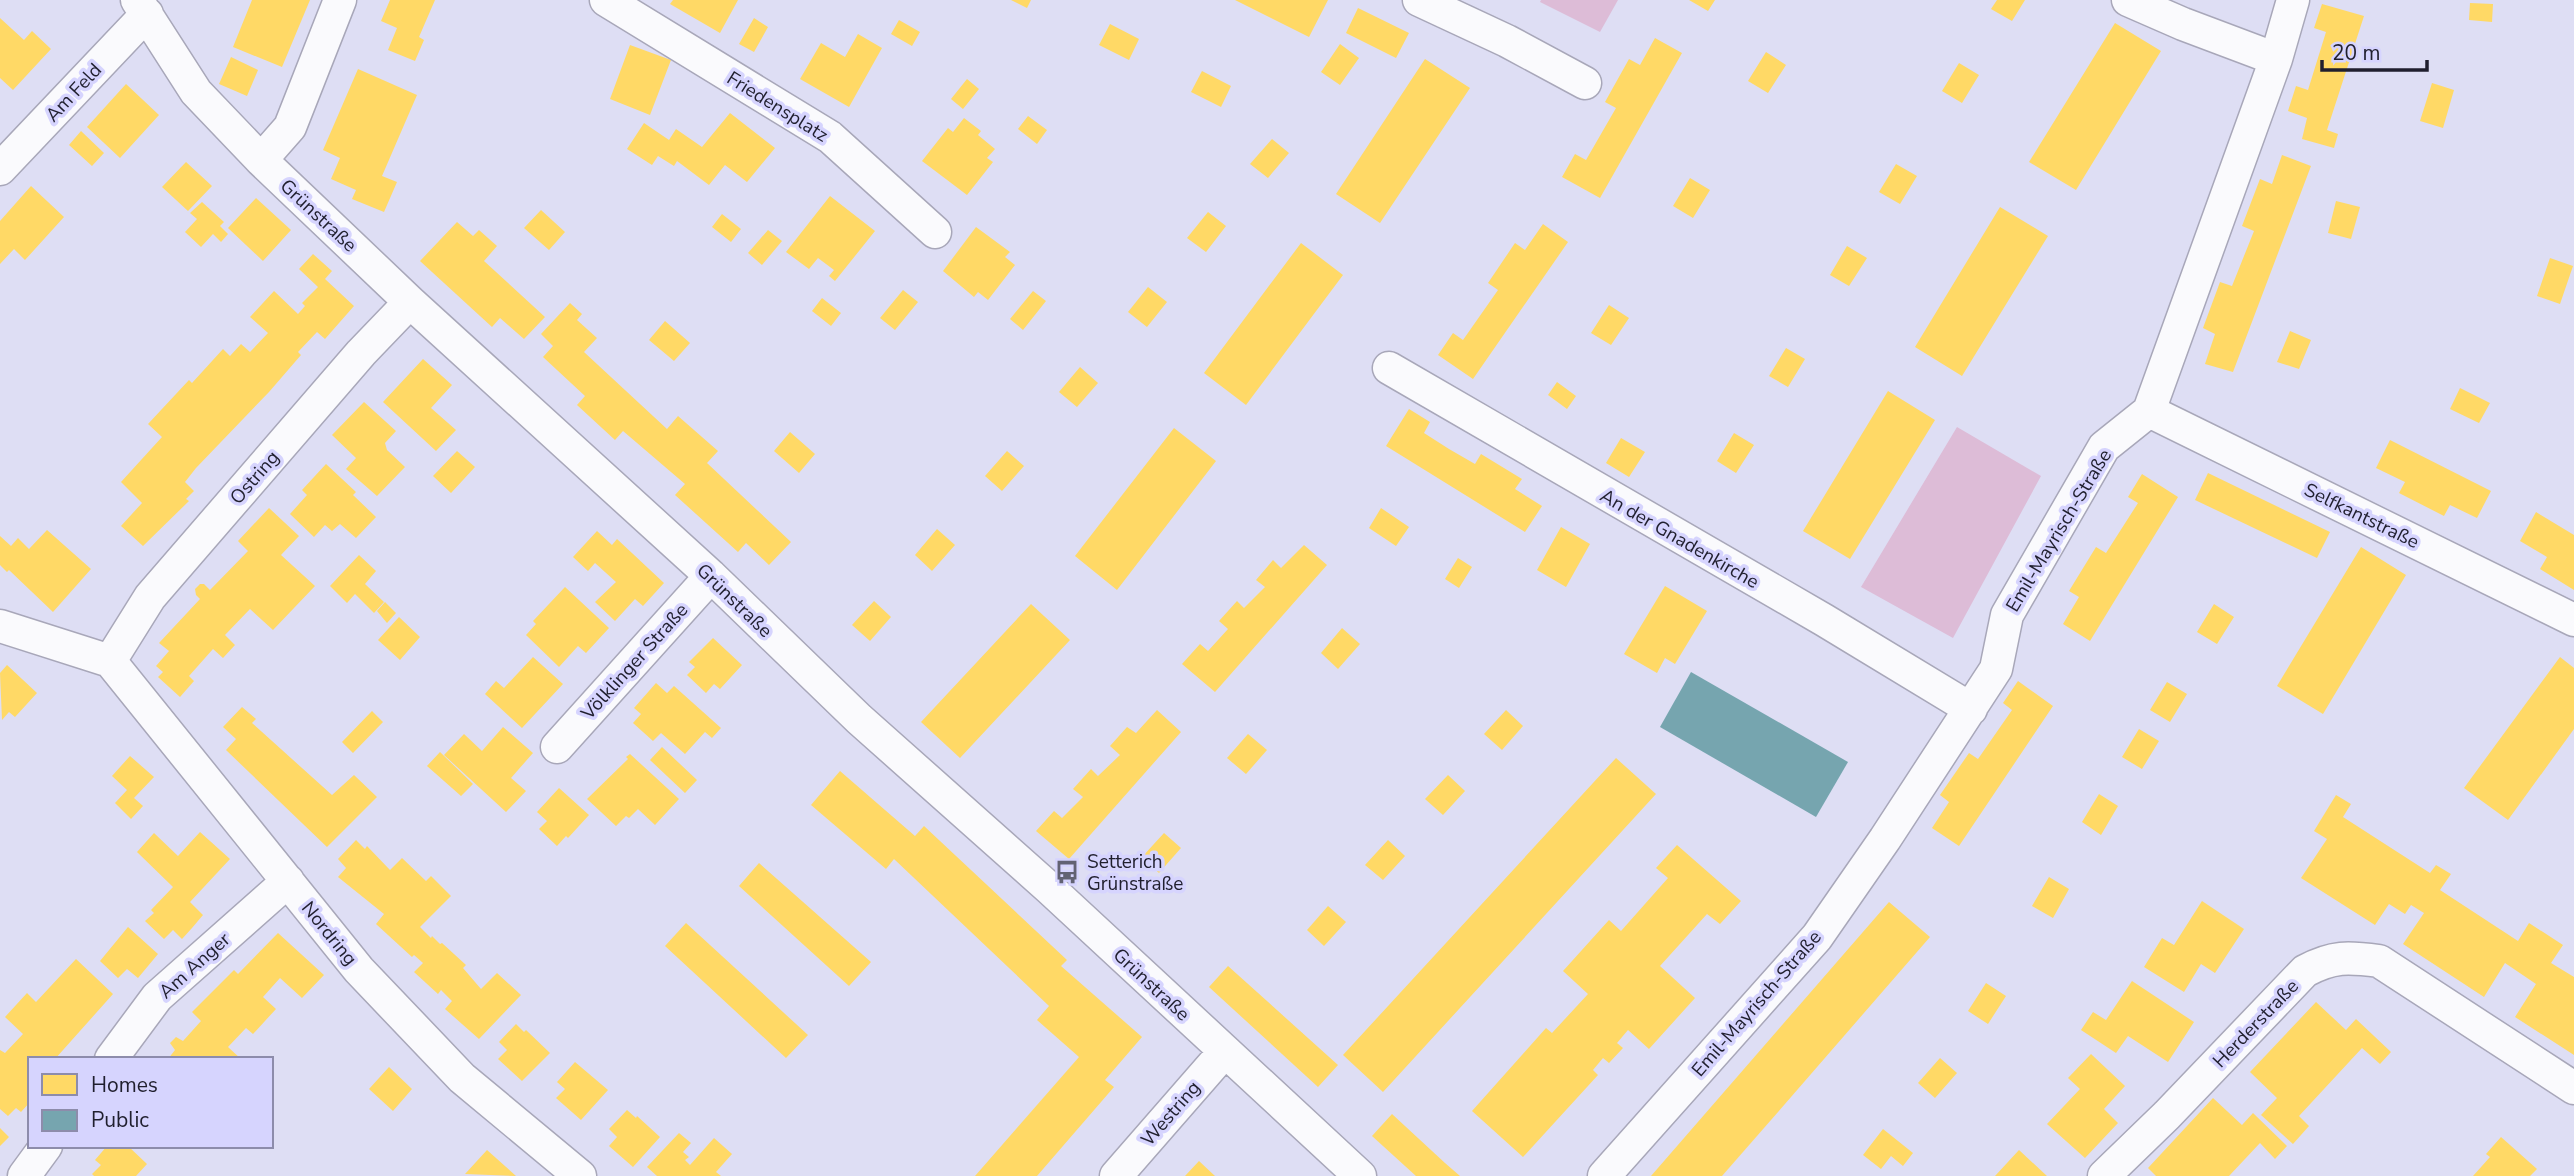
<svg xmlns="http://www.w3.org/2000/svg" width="2574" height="1176" font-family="'Nunito Sans',sans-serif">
	<rect width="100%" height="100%" fill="#dedef4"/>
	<path fill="#ddbcd7" d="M1541,0H1618L1600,32L1540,2Z
		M1957,427L2041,476L1953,638L1861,587Z"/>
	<path fill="#ffd966" d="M252,0H310L282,67L233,47Z
		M390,0H435L419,37L424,40L415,61L388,50L397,28L381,21Z
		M673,0H738L720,33L670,4Z
		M1011,0H1031L1027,8Z
		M1235,0H1328L1309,37Z
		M1689,0H1715L1708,11Z
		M1997,0H2025L2012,21L1991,9Z
		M2470,3L2493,4L2492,22L2469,20Z
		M2322,4L2364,16L2327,130L2338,134L2334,148L2302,139L2307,118L2288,111L2296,86L2308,90L2326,32L2314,28Z
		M1358,8L1409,33L1396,58L1346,33Z
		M0,18L24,40L32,31L51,49L13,90L0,78Z
		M754,18L768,27L754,52L739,44Z
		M899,20L920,32L912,46L891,34Z
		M2115,23L2161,51L2076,190L2029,162Z
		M1110,24L1139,39L1129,60L1099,45Z
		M858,34L882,48L849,107L800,79L821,43L845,57Z
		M1655,38L1682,53L1600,198L1562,177L1575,154L1586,160L1616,108L1605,102L1629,59L1640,65Z
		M1340,44L1359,58L1340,85L1321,72Z
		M630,45L671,60L650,115L610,99Z
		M1766,52L1786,65L1768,93L1748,81Z
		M231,57L258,70L247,96L219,84Z
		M1425,59L1470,88L1380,223L1336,194Z
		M1959,63L1979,75L1962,103L1942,91Z
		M358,69L417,95L382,176L397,182L384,212L352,199L356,190L331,179L340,158L323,150Z
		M1202,71L1231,86L1221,107L1191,92Z
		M967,79L979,89L963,109L951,99Z
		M2432,83L2454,90L2443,128L2420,121Z
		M126,84L159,115L120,158L87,127Z
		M730,113L775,148L747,182L725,165L709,185L677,161L674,166L658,156L652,165L627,149L644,123L669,140L676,129L702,147Z
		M1028,116L1047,130L1037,144L1018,129Z
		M964,118L981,131L978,135L995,149L987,158L993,162L967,195L922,161L948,128L953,132Z
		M81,131L104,153L92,166L69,145Z
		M1272,139L1289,153L1268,178L1250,164Z
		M2282,155L2311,166L2233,372L2205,364L2215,334L2203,328L2220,282L2232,286L2254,231L2242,226L2260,179L2272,184Z
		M186,162L212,186L188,211L162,187Z
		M1896,164L1917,176L1900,204L1879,192Z
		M1690,178L1710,190L1693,218L1673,206Z
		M31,186L64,217L25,260L14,249L0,264V221Z
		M830,196L875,231L835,281L829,276L834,270L818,258L809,269L786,252Z
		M256,198L291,230L263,261L228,228Z
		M2336,201L2360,207L2351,239L2328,233Z
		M202,202L224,222L220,226L228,234L221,242L213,234L201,247L185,232L197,219L190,213Z
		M2000,207L2048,236L1962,376L1915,347Z
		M541,210L565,232L549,250L524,228Z
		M1208,212L1226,226L1206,252L1187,238Z
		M722,214L741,229L731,242L712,227Z
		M457,222L473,236L479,230L497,246L484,261L545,317L524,339L500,318L492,327L420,261Z
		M1543,224L1568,242L1473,379L1438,355L1453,333L1463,340L1498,290L1488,283L1515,243L1525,250Z
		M976,227L1010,252L1005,257L1015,265L988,300L978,292L974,297L943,271Z
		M768,230L782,241L762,265L748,253Z
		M1301,243L1343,275L1246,405L1204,373Z
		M1847,246L1867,258L1849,286L1830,275Z
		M313,254L332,271L325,279L354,306L325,339L317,332L298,352L301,355L269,392L196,468L185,482L194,491L186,499L189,501L143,546L121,526L142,503L121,482L162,437L148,424L189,380L192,383L223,349L230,356L241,344L250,352L268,333L250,317L274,291L298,314L305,306L302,303L318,287L299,269Z
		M2550,258L2573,266L2560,304L2537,296Z
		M1148,287L1167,302L1147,327L1128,312Z
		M903,290L918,302L895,330L880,318Z
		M1033,291L1046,301L1023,330L1010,319Z
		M822,298L841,313L831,326L812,311Z
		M570,303L582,314L577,320L597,338L584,352L667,429L678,416L718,451L707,463L791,542L769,565L746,543L738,552L675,495L685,484L623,431L615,440L577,405L585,396L543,357L553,346L541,334Z
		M1609,305L1629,318L1611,345L1591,333Z
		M665,321L690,343L674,361L649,340Z
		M2290,331L2311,340L2299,369L2277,362Z
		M1786,348L1805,359L1788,387L1769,376Z
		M423,359L452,385L431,408L456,430L436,451L383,402Z
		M1080,367L1098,383L1077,407L1059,392Z
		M1557,382L1576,396L1567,409L1548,395Z
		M2460,388L2490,403L2479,423L2450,409Z
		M1888,391L1935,420L1850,559L1803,531Z
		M364,402L396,431L385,443L387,450L405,467L377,496L346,469L356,458L332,435Z
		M1409,409L1430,422L1424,433L1449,449L1475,464L1481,454L1522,479L1515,489L1542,506L1525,532L1386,446Z
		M1174,428L1216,461L1117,590L1075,556Z
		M790,432L815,454L799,473L774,451Z
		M1734,433L1754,445L1736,473L1717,461Z
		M1621,438L1645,452L1629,477L1606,463Z
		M2390,440L2491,491L2477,518L2450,505L2444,516L2399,493L2405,482L2376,468Z
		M457,451L475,467L451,493L433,476Z
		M1007,451L1024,466L1002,491L985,476Z
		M326,464L356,492L353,495L376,517L356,538L340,524L332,531L325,525L314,537L290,514L307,495L302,490Z
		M2208,473L2330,532L2317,558L2195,500Z
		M2142,474L2178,497L2090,641L2063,624L2079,597L2069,591L2096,547L2106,553L2138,503L2128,497Z
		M269,508L299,536L281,555L315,586L273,630L250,609L225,635L235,645L223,658L213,649L189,676L194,681L180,697L158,677L163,672L156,666L169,651L159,643L200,599L196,595L195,589L200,584H204L210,590L248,551L238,541Z
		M1381,508L1409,527L1396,546L1369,528Z
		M2536,512L2574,535V590L2540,569L2547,557L2520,541Z
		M1561,527L1590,544L1566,587L1537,570Z
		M937,529L955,545L932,571L915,555Z
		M47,530L91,569L53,612L9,570L7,572L0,565V536L11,546L18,538L29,549Z
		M597,531L612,545L617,539L664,583L643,606L635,599L615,621L595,602L616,582L595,563L588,571L573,557Z
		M1304,545L1327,565L1215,692L1182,664L1200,644L1208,651L1228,629L1219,621L1237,601L1244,608L1265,587L1256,580L1273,560L1281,568Z
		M2361,547L2406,575L2323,714L2277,686Z
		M359,555L376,571L365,584L384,602L374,613L355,594L347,603L330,586Z
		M1458,558L1472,567L1459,588L1445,579Z
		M1665,586L1707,611L1675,664L1665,658L1657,673L1624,654Z
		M565,587L609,628L586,653L578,646L559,667L526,635L536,624L533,621Z
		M874,601L891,617L870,641L852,625Z
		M385,602L396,613L387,623L377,611Z
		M1031,604L1070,640L960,758L921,722Z
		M2214,604L2234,617L2217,644L2197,632Z
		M399,617L420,637L400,660L378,640Z
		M1342,628L1360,644L1338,669L1321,653Z
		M713,638L742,665L720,689L714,684L706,693L687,675L695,667L689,662Z
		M533,657L563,684L522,728L485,694L496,681L504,688Z
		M2560,657L2574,668V729L2508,820L2464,788Z
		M7,665L37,693L15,717L9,712L2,720L0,673Z
		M2018,681L2053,706L1959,846L1932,828L1949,802L1940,795L1969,753L1978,759L2012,710L2003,703Z
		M2167,682L2187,694L2170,722L2150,710Z
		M656,683L667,693L674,686L721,728L712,738L705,732L685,754L661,733L653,741L633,723L641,714L634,708Z
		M242,707L256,719L252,723L332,795L354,775L377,797L327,847L226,750L236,739L223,727Z
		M1157,710L1181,732L1069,859L1036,831L1054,811L1062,818L1083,797L1073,789L1091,769L1098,776L1120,755L1110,746L1127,727L1136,733Z
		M1506,710L1523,726L1502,750L1484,734Z
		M372,711L383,722L353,753L342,742Z
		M503,727L533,753L511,778L526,791L506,812L444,755L464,734L482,751Z
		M2139,729L2159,741L2142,769L2122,757Z
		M1248,734L1267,750L1246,774L1227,758Z
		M662,747L697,780L685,793L650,760Z
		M440,752L473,784L461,796L427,766Z
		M630,754L679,799L655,825L638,809L629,818L626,816L616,826L587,799L628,759L626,757Z
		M130,756L154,777L134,798L143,806L131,819L115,803L127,790L112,776Z
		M1616,758L1656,794L1383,1092L1343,1055Z
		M840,771L915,836L924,826L1067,960L1061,966L1142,1037L1105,1080L1114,1087L1037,1176H975L1079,1057L1037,1020L1049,1006L894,859L886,869L811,805Z
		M1448,775L1465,791L1443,815L1425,799Z
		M559,788L589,815L568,838L566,836L557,846L539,829L547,821L537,812Z
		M2099,794L2118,806L2101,835L2082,822Z
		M2336,795L2351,804L2343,817L2430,873L2436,865L2451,874L2440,890L2518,941L2529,923L2563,945L2551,963L2574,977V1055L2515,1017L2536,984L2505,963L2484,997L2403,944L2424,913L2411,905L2405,914L2389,904L2375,925L2301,878L2327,839L2314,831Z
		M200,832L230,859L190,902L203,915L192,928L182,939L173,930L164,939L145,921L154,913L151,910L173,887L137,852L154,833L178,856Z
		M1164,833L1181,848L1159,873L1142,857Z
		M356,840L365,849L367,846L390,870L402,858L426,881L431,876L451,896L420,927L431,938L432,936L440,944L442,943L466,965L463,968L481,989L497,973L521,995L479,1039L445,1009L452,1001L441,990L438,994L414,972L423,963L414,955L412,957L376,924L384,914L338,877L346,868L338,859Z
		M1388,840L1405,856L1383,880L1365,865Z
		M1677,845L1741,901L1720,924L1707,914L1660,966L1695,998L1649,1049L1628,1030L1617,1043L1623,1048L1609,1063L1603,1058L1593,1070L1598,1075L1523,1157L1472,1111L1546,1028L1552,1033L1588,994L1563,971L1609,920L1621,931L1668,878L1656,868Z
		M759,863L871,962L849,986L739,886Z
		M2049,877L2069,889L2053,918L2032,906Z
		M2202,901L2244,929L2215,973L2201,964L2184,992L2144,967L2162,938L2174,945Z
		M1889,902L1930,937L1771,1120L1722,1176H1651Z
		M1328,906L1346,922L1324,946L1307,930Z
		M686,923L808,1035L786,1058L665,946Z
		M128,927L158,954L138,978L127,969L118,978L100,961Z
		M278,933L324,975L302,998L280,978L263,997L276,1009L253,1034L246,1028L228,1047L241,1059H168L175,1050L170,1043L176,1037L183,1041L201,1021L192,1012L234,970L238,974Z
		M76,959L113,994L55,1059H30V1102L21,1112L16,1108L8,1116L0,1109V1050L5,1053L23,1034L5,1017L27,993L36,1002Z
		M1228,966L1338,1065L1318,1087L1209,987Z
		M2132,981L2194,1022L2168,1062L2128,1036L2116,1053L2081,1030L2093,1012L2106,1020Z
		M1986,983L2006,996L1988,1024L1968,1011Z
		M2316,1002L2346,1030L2356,1019L2391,1052L2380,1064L2362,1048L2299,1116L2309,1126L2293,1144L2261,1115L2277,1098L2250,1072Z
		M516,1024L524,1032L526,1030L550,1053L522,1081L498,1059L507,1050L499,1042Z
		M2091,1054L2125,1086L2104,1109L2118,1123L2085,1158L2047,1124L2080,1089L2068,1078Z
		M1940,1058L1957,1073L1935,1098L1918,1083Z
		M575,1062L608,1090L581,1120L556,1098L565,1089L557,1082Z
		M389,1067L412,1089L393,1111L369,1089Z
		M2213,1098L2242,1125L2253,1113L2287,1146L2275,1159L2260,1143L2229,1176H2156L2148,1168Z
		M627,1110L636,1118L637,1116L660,1137L633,1167L609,1146L617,1137L609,1129Z
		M1392,1114L1445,1163L1460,1176H1416L1372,1136Z
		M0,1128L9,1137L0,1146Z
		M1883,1129L1913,1153L1903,1166L1891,1156L1881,1169L1863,1155Z
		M679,1133L691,1143L683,1152L689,1157L685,1160L690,1165L714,1138L732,1154L716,1172L721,1176H657L647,1167Z
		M2501,1137L2537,1169L2530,1176H2473L2490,1157L2486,1154Z
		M107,1146H128L147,1164L136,1176H94L92,1174L101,1165L95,1160Z
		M487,1150L516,1176L465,1174Z
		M2019,1150L2047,1176H1995Z
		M1199,1161L1215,1176H1185Z"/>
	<path fill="#76a5af" d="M1691,672L1848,762L1816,817L1660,727Z"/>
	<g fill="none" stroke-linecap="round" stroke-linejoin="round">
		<g stroke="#a8a7b9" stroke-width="35">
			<path id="street" d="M137,0L196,92L261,160L410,302L711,576L859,719L1049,888L1360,1176
				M606,0L830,137L935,232
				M1419,0L1507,41L1585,83
				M2128,0L2183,24L2276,59
				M261,160L290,127L340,0
				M0,169L147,14
				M1389,368L1824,620L1971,709
				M2149,411L2574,620
				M0,626L110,661
				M110,661L359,970L462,1078L580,1176
				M110,661L150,597L361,353L410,302
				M557,747L711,576
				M111,1059L157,997L288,881
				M24,1176L46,1146
				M1116,1176L1225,1051
				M1604,1176L1817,937L1885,839L1996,669L2007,615L2104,447L2149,411L2276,59L2293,0
				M2104,1176L2167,1115L2305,971C2333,956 2348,957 2379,961L2574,1088"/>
		</g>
		<use href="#street" stroke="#fafafd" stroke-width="32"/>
	</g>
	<defs>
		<g id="bus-bare" transform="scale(1.89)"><path d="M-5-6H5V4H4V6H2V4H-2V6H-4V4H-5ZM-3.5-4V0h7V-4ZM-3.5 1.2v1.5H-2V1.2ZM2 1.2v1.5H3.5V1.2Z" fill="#626273" stroke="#d6d4fe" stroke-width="2.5" paint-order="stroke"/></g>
	</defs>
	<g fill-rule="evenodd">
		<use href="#bus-bare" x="1067" y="872"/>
	</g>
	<g text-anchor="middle" stroke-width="7" stroke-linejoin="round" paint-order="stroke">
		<g font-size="19" fill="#201f2e" stroke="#d6d4fe">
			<text transform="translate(73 92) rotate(-47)" y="7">Am Feld</text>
			<text transform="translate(778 106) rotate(32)" y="7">Friedensplatz</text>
			<text transform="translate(319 215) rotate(43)" y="7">Grünstraße</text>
			<text transform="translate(254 477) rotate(-49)" y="7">Ostring</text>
			<text transform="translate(2362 515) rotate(26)" y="7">Selfkantstraße</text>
			<text transform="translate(2058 530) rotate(-59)" y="7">Emil-Mayrisch-Straße</text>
			<text transform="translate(1680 538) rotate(30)" y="7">An der Gnadenkirche</text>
			<text transform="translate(735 600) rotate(44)" y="7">Grünstraße</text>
			<text transform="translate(634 661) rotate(-48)" y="7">Völklinger Straße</text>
			<text transform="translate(330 933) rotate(51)" y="7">Nordring</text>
			<text transform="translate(194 965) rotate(-42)" y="7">Am Anger</text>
			<text transform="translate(1152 984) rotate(43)" y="7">Grünstraße</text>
			<text transform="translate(1756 1003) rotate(-49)" y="7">Emil-Mayrisch-Straße</text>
			<text transform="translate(2255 1023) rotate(-46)" y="7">Herderstraße</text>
			<text transform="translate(1170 1113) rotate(-49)" y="7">Westring</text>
		</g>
		<g font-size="19" fill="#201f2e" stroke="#d6d4fe" text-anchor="start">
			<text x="1087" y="868">Setterich<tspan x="1087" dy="22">Grünstraße</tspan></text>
		</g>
	</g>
	<rect x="28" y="1057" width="245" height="91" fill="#d6d4fe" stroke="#8d8cab" stroke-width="2"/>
	<rect x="42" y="1074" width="35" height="21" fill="#ffd966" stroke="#8d8cab" stroke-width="2"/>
	<text x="91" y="1092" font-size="21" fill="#201f2e">Homes</text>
	<rect x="42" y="1110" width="35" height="21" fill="#76a5af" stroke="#8d8cab" stroke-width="2"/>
	<text x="91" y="1127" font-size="21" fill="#201f2e">Public</text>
	<path d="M2322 60v10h105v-10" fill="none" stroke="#201f2e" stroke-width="3.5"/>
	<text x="2332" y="60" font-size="21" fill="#201f2e" stroke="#d6d4fe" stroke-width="5" paint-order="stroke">20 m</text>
</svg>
